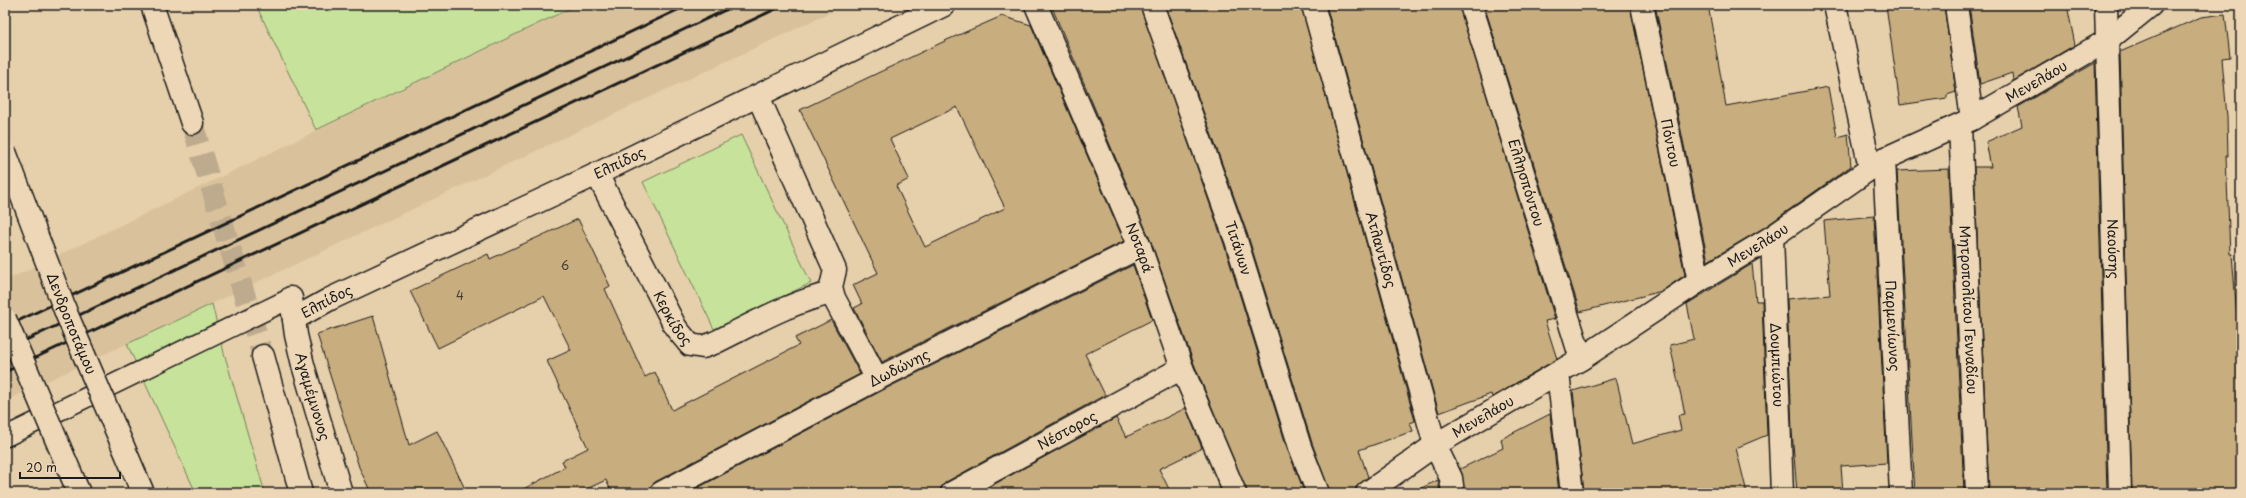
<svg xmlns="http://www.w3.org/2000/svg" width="2246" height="498" font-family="'Playpen Sans',sans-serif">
	<rect width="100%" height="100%" fill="#e6cfab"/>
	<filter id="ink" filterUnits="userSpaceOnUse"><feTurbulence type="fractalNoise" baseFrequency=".025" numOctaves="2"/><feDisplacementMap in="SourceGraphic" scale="8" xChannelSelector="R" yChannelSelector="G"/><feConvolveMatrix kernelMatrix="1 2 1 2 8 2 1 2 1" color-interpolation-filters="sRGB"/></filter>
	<g filter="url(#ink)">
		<path fill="#d9c29b" d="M577,5H846L5,401V281Z"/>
		<path fill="#c7e29a" stroke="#727f5b" d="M256,5H577L316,130Z
			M741,135L811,283L714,329L643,182Z
			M212,304L224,353L265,493H196L127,344Z"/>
		<path fill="#c8ad7e" stroke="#1c1c1c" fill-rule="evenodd" d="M1051,5H1140L1224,244L1288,451L1305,493H1247L1194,364L1151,242Z
			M1165,5H1301L1415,421L1410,423L1413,431L1359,450L1368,477L1356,487L1355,493H1330L1312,443L1248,236Z
			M1326,5H1459L1555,319L1545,321L1557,359L1492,397L1491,394L1439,413Z
			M1484,5H1630L1685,275L1662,291L1580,312Z
			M1655,5H1708L1726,106L1828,87L1837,137L1848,134L1851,166L1765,227L1708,261Z
			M1886,5H1944L1956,92L1947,95V98L1900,105Z
			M1969,5H2067L2075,45L2013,81L2012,73L1980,84Z
			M2225,14L2230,57L2222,58L2227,117L2228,156H2226L2230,254H2232L2241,368L2240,493H2132L2120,52L2201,17Z
			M1002,16L1031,25L1124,241L882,362L854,308L862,304L853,285L878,273L800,110L947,40ZM957,107L1005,208L925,247L896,186L909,179L890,139Z
			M2095,63L2107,493H1989L1974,167H1991L1986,142L2022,126L2018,107Z
			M1949,169L1964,493H1915L1897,171Z
			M1874,216L1887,463L1841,466L1843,493H1797L1792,431L1787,299L1830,295L1824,221Z
			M578,219L610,286L605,289L645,377L655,372L672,410L799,345L795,338L831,320L860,374L655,482L650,487L649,493H612L606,480L578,493H516L565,467L562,461L588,448L547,361L571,350L544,296L438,348L410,291L488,254L490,259Z
			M1752,264L1756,301H1762L1767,435L1736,448L1747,493H1584L1573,391L1616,378L1632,444L1681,430L1678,415L1685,414L1670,345L1694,339L1687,304Z
			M1133,265L1152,320L1085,354L1105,395L946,482L941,487L940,493H688L883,390Z
			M373,316L409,445L437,431L467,493H371L359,467L317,334Z
			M1186,408L1202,448L1159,469L1171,493H978L1116,418L1126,437Z
			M1550,414L1559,493H1465L1460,469L1503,448L1501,439Z
			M1438,480L1440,493H1411Z"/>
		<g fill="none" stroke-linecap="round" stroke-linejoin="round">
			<path stroke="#beab8e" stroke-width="22" stroke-dasharray="22 11" stroke-linecap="butt" d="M192,123L263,356"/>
			<g stroke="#1c1c1c" stroke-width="22">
				<path id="pedestrian" d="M5,437L291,298"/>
			</g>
			<g stroke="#1c1c1c" stroke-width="25">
				<g id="minor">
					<path id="s1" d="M1036,5L1140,247L1182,368L1235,493"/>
					<path id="s2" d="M1152,5L1236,240L1300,447L1318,493"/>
					<path id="s3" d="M1313,5L1435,445L1451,478L1453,493"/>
					<path id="s4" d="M1471,5L1581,359"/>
					<path id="s5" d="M1642,5L1699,281"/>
					<path d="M1835,5L1870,168"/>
					<path d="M1956,5L1972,119"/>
					<path id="s6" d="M2106,5L2120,493"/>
					<path d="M758,96L835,270L831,287L834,298L877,379"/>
					<path id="s7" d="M1960,126L1977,493"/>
					<path id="s8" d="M1884,159L1901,493"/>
					<path id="s9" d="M597,174L676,328L690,345L703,347L714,343C753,324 790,302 832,293"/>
					<path id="s10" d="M1772,237L1782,493"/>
					<path id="s11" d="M291,298L296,335L303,365L341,493"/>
					<path id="s12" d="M294,319L330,299L597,174L944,5"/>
					<path d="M1558,373L1572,493"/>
					<path id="s13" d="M661,493L877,379L1140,247"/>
					<path id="s14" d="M952,493L1182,368"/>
					<path id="s15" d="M1367,493L1435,445L1581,359L1699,281L1772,237L1884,159L1972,119L2108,40L2151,5"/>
				</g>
			</g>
			<g stroke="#1c1c1c" stroke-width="25">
				<path id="tertiary" d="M152,5L192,123
					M263,356L301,493"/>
			</g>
			<use href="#pedestrian" stroke="#edd7b6" stroke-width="19"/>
			<use href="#minor" stroke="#edd7b6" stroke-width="22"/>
			<use href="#tertiary" stroke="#edd7b6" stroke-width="22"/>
			<path stroke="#1c1c1c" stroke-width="3" d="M5,327L688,5
				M5,350L736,5
				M5,372L784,5"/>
			<g stroke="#1c1c1c" stroke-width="25" stroke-linecap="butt">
				<g id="secondary-bridge">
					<path id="s16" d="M5,152L67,315L143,493"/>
					<path d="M5,319L79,493"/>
				</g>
			</g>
			<use href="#secondary-bridge" stroke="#edd7b6" stroke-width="22"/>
		</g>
	</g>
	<g text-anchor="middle" stroke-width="3.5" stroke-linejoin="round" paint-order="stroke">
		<g font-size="12" fill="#474034">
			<text x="565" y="270">6</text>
			<text x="460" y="300">4</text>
		</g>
		<g font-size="14" fill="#1c1c1c" stroke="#edd7b6">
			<text dy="5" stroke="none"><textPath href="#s15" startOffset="787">Μενελάου</textPath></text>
			<text dy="5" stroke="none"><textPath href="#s5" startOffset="141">Πόντου</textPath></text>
			<text dy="5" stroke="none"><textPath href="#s12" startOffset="361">Ελπίδος</textPath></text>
			<text dy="5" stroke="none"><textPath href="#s4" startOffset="186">Ελλησπόντου</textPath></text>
			<text dy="5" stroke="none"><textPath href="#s15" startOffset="463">Μενελάου</textPath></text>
			<text dy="5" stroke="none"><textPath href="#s1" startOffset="264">Νοταρά</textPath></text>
			<text dy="5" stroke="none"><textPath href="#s2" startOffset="258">Τιτάνων</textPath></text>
			<text dy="5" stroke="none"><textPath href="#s6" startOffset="244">Ναούσης</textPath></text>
			<text dy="5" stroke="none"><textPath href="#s3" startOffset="254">Ατλαντίδος</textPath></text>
			<text dy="5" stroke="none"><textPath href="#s12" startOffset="37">Ελπίδος</textPath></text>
			<text dy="5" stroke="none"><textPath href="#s7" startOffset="184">Μητροπολίτου Γενναδίου</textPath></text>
			<text dy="5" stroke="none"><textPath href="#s9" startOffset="163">Κερκίδος</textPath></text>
			<text dy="5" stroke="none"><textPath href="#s16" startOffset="184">Δενδροποτάμου</textPath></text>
			<text dy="5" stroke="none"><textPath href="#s8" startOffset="167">Παρμενίωνος</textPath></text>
			<text dy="5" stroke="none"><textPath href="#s10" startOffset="128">Δουμπιώτου</textPath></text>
			<text dy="5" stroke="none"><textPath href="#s13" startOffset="269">Δωδώνης</textPath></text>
			<text dy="5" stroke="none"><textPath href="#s11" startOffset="101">Αγαμέμνονος</textPath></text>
			<text dy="5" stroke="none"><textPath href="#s15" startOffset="139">Μενελάου</textPath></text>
			<text dy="5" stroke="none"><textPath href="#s14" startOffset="131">Νέστορος</textPath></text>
		</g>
	</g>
	<rect width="2246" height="498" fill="none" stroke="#edd7b6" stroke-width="20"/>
	<rect x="10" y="10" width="2226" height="478" fill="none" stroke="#1c1c1c" stroke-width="1.5" filter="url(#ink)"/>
	<path d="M20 472v6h100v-6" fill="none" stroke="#1c1c1c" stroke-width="2"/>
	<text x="26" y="472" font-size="12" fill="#1c1c1c" stroke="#edd7b6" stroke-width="3" paint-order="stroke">20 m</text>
</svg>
